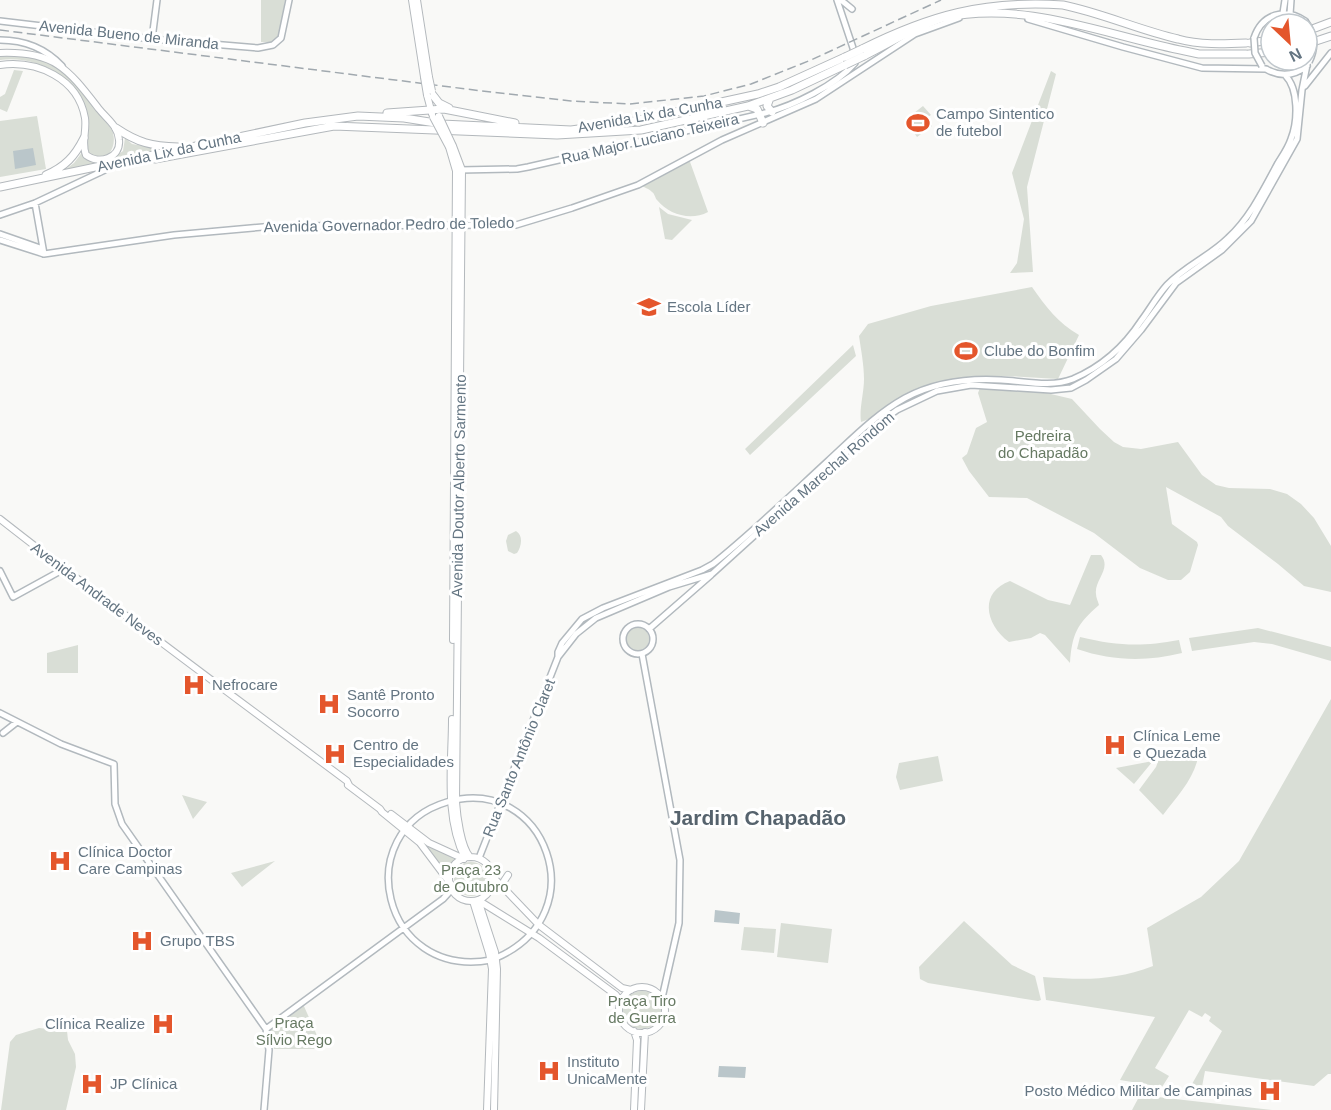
<svg xmlns="http://www.w3.org/2000/svg" width="1331" height="1110" font-family="Helvetica,sans-serif">
	<rect width="100%" height="100%" fill="#f9f9f7"/>
	<path fill="#d9ded6" d="M261,0H285L279,38L272,42H261Z
		M0,55C9,56 20,54 29,56C69,63 89,100 112,130C119,147 105,167 90,155C83,149 90,131 89,123C84,80 40,55 0,60Z
		M14,70L23,71L7,112L0,109V97L5,94Z
		M1051,71L1056,74L1027,187L1033,272L1010,273L1017,263L1024,219L1012,173Z
		M923,106L931,115L926,118L932,126L917,137L905,120Z
		M37,116L46,169L0,177V121Z
		M125,138L132,144L168,150L62,172L74,163L83,151L90,159L113,158L123,151Z
		M689,159L708,212C691,221 669,215 657,200C655,198 655,194 652,192C650,189 643,187 640,185Z
		M659,207L668,214L692,220L672,240L665,239Z
		M1032,287C1046,307 1058,323 1079,335L1058,379C1010,376 962,371 916,389C897,397 881,416 861,422C859,409 864,393 864,379C864,365 861,350 859,336L868,324L931,306Z
		M853,345L856,356L750,455L745,449Z
		M980,388L1038,391L1072,399L1100,429L1114,442L1123,447L1141,449L1178,442L1202,475L1216,485L1229,488L1270,489L1287,494L1301,504L1314,518L1331,546V592L1304,586L1278,564L1228,526L1221,517L1166,487L1172,524L1197,542L1198,545L1190,572L1181,580H1168L1140,568L1094,533L1027,498L989,497L969,471L962,458L967,454L976,428L987,422L978,393Z
		M516,531C524,536 521,547 517,553L514,554L508,551L506,541L508,535Z
		M1091,555H1101C1112,569 1094,580 1096,594C1096,598 1098,601 1099,605C1077,624 1072,634 1070,663L1045,635L1040,633L1031,638L1009,642C986,625 978,593 1010,581L1048,600L1070,605Z
		M625 639a12 12 0 1 1 24 0a12 12 0 1 1-24 0Z
		M1258,628L1331,647V661L1272,644L1254,642L1192,651L1189,638Z
		M1080,637C1118,646 1141,647 1179,640L1182,653C1146,662 1112,661 1077,649Z
		M78,645V673H47V653Z
		M1331,699V1074H1328L1314,1086L1205,1071L1201,1092L1192,1084L1222,1031L1209,1021L1211,1017L1205,1013L1202,1017L1189,1010L1155,1068L1169,1076L1162,1087L1120,1080L1155,1017L1046,1000L1043,977C1084,980 1113,981 1153,966L1147,928L1201,897L1239,861Z
		M1199,749C1198,775 1178,795 1163,815L1139,790L1156,767L1159,759Z
		M938,756L943,781L900,790L896,777L899,763Z
		M1153,761L1134,784L1116,768Z
		M182,795L207,802L193,819Z
		M414,835L434,848L456,860L448,870L444,871Z
		M275,861L242,887L231,873Z
		M454 879a17 17 0 1 1 34 0a17 17 0 1 1-34 0Z
		M964,921L1012,965L1035,976L1041,1000L1038,1001L928,983L920,979L919,967Z
		M781,923L832,929L828,963L777,957Z
		M744,927L776,929L774,953L741,950Z
		M623 1010a19 19 0 1 1 38 0a19 19 0 1 1-38 0Z
		M303,1004L323,1049H274L269,1028Z
		M39,1028L67,1031L68,1040L75,1054L76,1067L66,1110H1L10,1042L16,1035Z
		M1140,1095L1272,1110H1132Z"/>
	<path fill="#bac6ca" d="M33,148L36,165L15,169L13,151Z
		M715,910L740,913L739,924L714,922Z
		M719,1066L746,1067L745,1078L718,1077Z"/>
	<g fill="none" stroke-linecap="round" stroke-linejoin="round">
		<g stroke="#b2b9be" stroke-width="8">
			<path id="secondary" d="M841,0L852,9
				M1283,13L1285,0
				M1290,14L1291,0
				M1028,19L1123,47L1202,68L1266,69
				M0,21L152,39L258,48L273,45L281,38L289,0
				M1254,38C1262,14 1285,7 1305,21
				M152,39L157,0
				M0,40C24,40 46,49 62,66
				M1266,69C1280,77 1294,76 1307,66
				M1305,86L1331,53
				M460,170L517,169L528,167L765,113C793,106 836,85 855,63L853,48L837,0
				M35,203L44,254
				M0,215L35,203L105,170
				M0,234L43,249
				M0,240L44,254L174,235L274,226L516,225L572,208L638,185L722,140L816,99L915,34L959,18
				M0,571L13,597L64,569
				M623 639a15 15 0 1 1 30 0a15 15 0 1 1-30 0Z
				M649,629L711,575
				M642,654L680,860L679,923L662,998
				M558,657L576,634L596,618L669,587L712,574L876,425L897,410L937,391L971,385L1051,390L1071,388L1086,380L1116,359L1141,330L1176,283L1222,250L1251,221L1297,139L1302,90L1307,65
				M0,713L61,744L114,764L115,804L122,824L266,1029L269,1050L264,1110
				M3,733L17,722
				M479,858L558,657V652L562,643L582,619L603,608L702,570L713,564C753,532 790,496 828,461C852,439 876,414 905,398C935,382 967,378 1001,380C1025,381 1050,388 1073,379C1101,367 1124,347 1141,321C1150,309 1157,296 1167,285C1185,266 1210,256 1228,238C1250,218 1264,189 1278,163C1283,155 1288,148 1291,139C1298,121 1299,89 1285,75
				M491,960C381,980 349,831 447,802C545,773 598,914 496,958
				M266,1029L443,899L452,889"/>
		</g>
		<g stroke="#b4b9bd" stroke-width="8">
			<path id="primary" d="M412,0L424,77
				M417,0L429,77
				M0,53C55,51 68,69 99,109C107,119 118,126 119,140C121,158 99,165 86,155C81,143 87,131 85,118C78,78 37,60 0,65
				M427,95L432,114
				M453,146L462,170L456,802C457,816 461,847 470,857
				M449,147L456,171L453,640
				M0,519C115,609 231,695 347,781L349,785
				M452,719C452,764 444,817 465,858
				M348,785L380,809L382,812L420,843L450,883
				M391,814L429,843L464,859
				M449 879a22 22 0 1 1 44 0a22 22 0 1 1-44 0Z
				M493,877L539,925L622,988L631,990
				M504,886V881L508,875
				M478,900L495,952L497,969L494,1110
				M473,901L489,953L492,969L487,1110
				M481,902L539,938L616,995L621,1002
				M619 1010a23 23 0 1 1 46 0a23 23 0 1 1-46 0Z
				M634,1110L637,1040L634,1031
				M641,1110L645,1032"/>
		</g>
		<g stroke="#b3b8bc" stroke-width="9">
			<path id="highway" d="M1307,31L1331,22
				M1250,43L1271,40
				M1307,44L1331,36
				M862,49C930,15 984,0 1063,5C1102,13 1139,30 1178,39C1199,45 1224,44 1246,43
				M1249,54L1271,52
				M864,56C890,43 915,27 943,18C1025,0 1105,35 1185,51L1199,54H1246
				M432,94L439,103L449,108
				M770,98L767,106L772,112
				M748,106L757,109L763,123
				M387,113L444,109L515,123
				M116,128C138,143 152,146 178,147
				M155,159L334,126L557,135L641,130L748,106L792,90L845,65
				M46,175C65,167 75,156 84,138
				M0,187L305,123L358,116L404,118L442,124L571,130L630,122L758,94L779,87L845,57"/>
		</g>
		<use href="#secondary" stroke="#fff" stroke-width="5"/>
		<use href="#primary" stroke="#fff" stroke-width="6"/>
		<use href="#highway" stroke="#fff" stroke-width="7"/>
		<path stroke="#a1a9af" stroke-width="1.5" stroke-dasharray="9 4.5" stroke-linecap="butt" d="M0,30L482,91L571,101L630,104L704,96L751,84L811,60L941,0"/>
		<g stroke="#b2b9be" stroke-width="8" stroke-linecap="butt">
			<path id="secondary-bridge" d="M1305,21C1315,34 1316,48 1309,62
				M1254,38L1255,53L1262,66"/>
		</g>
		<g stroke="#b4b9bd" stroke-width="8" stroke-linecap="butt">
			<path id="primary-bridge" d="M424,77L427,95
				M429,77L432,91
				M439,116L453,146
				M433,117L449,147"/>
		</g>
		<g stroke="#b3b8bc" stroke-width="9" stroke-linecap="butt">
			<path id="highway-bridge" d="M845,57L862,49
				M845,65L864,56"/>
		</g>
		<use href="#secondary-bridge" stroke="#fff" stroke-width="5"/>
		<use href="#primary-bridge" stroke="#fff" stroke-width="6"/>
		<use href="#highway-bridge" stroke="#fff" stroke-width="7"/>
	</g>
	<defs>
		<g id="stadium-bare" transform="scale(1.8)"><path d="M0-5a6.5 5 0 1 0 0 10a6.5 5 0 1 0 0-10ZM-3.5-1.8h7v3.6h-7Z" fill="#e4562c" stroke="#fff" stroke-width="2.5" paint-order="stroke"/></g>
		<g id="university-bare" transform="scale(1.8)"><path d="M0-5L7-2L0 1L-7-2ZM-4 1L0 2.5L4 1V4Q0 6-4 4Z" fill="#e4562c" stroke="#fff" stroke-width="2.5" paint-order="stroke"/></g>
		<g id="hospital-bare" transform="scale(1.8)"><path d="M-5-5h3v3.5h4V-5h3V5h-3V1.5h-4V5h-3Z" fill="#e4562c" stroke="#fff" stroke-width="2.5" paint-order="stroke"/></g>
	</defs>
	<g fill-rule="evenodd">
		<use href="#stadium-bare" x="918" y="123"/>
		<use href="#university-bare" x="649" y="307"/>
		<use href="#stadium-bare" x="966" y="351"/>
		<use href="#hospital-bare" x="194" y="685"/>
		<use href="#hospital-bare" x="329" y="704"/>
		<use href="#hospital-bare" x="1115" y="745"/>
		<use href="#hospital-bare" x="335" y="754"/>
		<use href="#hospital-bare" x="60" y="861"/>
		<use href="#hospital-bare" x="142" y="941"/>
		<use href="#hospital-bare" x="163" y="1024"/>
		<use href="#hospital-bare" x="549" y="1071"/>
		<use href="#hospital-bare" x="92" y="1084"/>
		<use href="#hospital-bare" x="1270" y="1091"/>
	</g>
	<g text-anchor="middle" stroke-width="6" stroke-linejoin="round" paint-order="stroke">
		<g font-size="15" fill="#647582" stroke="#fff">
			<text transform="translate(129 35) rotate(6)" y="5">Avenida Bueno de Miranda</text>
			<text transform="translate(650 115) rotate(-10)" y="5">Avenida Lix da Cunha</text>
			<text transform="translate(650 139) rotate(-13)" y="5">Rua Major Luciano Teixeira</text>
			<text transform="translate(169 152) rotate(-12)" y="5">Avenida Lix da Cunha</text>
			<text transform="translate(389 225) rotate(-1)" y="5">Avenida Governador Pedro de Toledo</text>
			<text transform="translate(824 474) rotate(-41)" y="5">Avenida Marechal Rondom</text>
			<text transform="translate(459 486) rotate(-89)" y="5">Avenida Doutor Alberto Sarmento</text>
			<text transform="translate(97 594) rotate(37)" y="5">Avenida Andrade Neves</text>
			<text transform="translate(519 758) rotate(-68)" y="5">Rua Santo Antônio Claret</text>
		</g>
		<g font-size="15" fill="#647582" stroke="#fff" text-anchor="start">
			<text x="936" y="119">Campo Sintentico<tspan x="936" dy="17">de futebol</tspan></text>
			<text x="667" y="312">Escola Líder</text>
			<text x="984" y="356">Clube do Bonfim</text>
			<text x="212" y="690">Nefrocare</text>
			<text x="347" y="700">Santê Pronto<tspan x="347" dy="17">Socorro</tspan></text>
			<text x="1133" y="741">Clínica Leme<tspan x="1133" dy="17">e Quezada</tspan></text>
			<text x="353" y="750">Centro de<tspan x="353" dy="17">Especialidades</tspan></text>
			<text x="78" y="857">Clínica Doctor<tspan x="78" dy="17">Care Campinas</tspan></text>
			<text x="160" y="946">Grupo TBS</text>
			<text x="145" y="1029" text-anchor="end">Clínica Realize</text>
			<text x="567" y="1067">Instituto<tspan x="567" dy="17">UnicaMente</tspan></text>
			<text x="110" y="1089">JP Clínica</text>
			<text x="1252" y="1096" text-anchor="end">Posto Médico Militar de Campinas</text>
		</g>
		<g font-size="15" fill="#677a63" stroke="#fff">
			<text x="1043" y="441">Pedreira<tspan x="1043" dy="17">do Chapadão</tspan></text>
			<text x="471" y="875">Praça 23<tspan x="471" dy="17">de Outubro</tspan></text>
			<text x="642" y="1006">Praça Tiro<tspan x="642" dy="17">de Guerra</tspan></text>
			<text x="294" y="1028">Praça<tspan x="294" dy="17">Sílvio Rego</tspan></text>
		</g>
		<g font-size="21" font-weight="bold" fill="#56636d" stroke="#fff">
			<text x="758" y="825">Jardim Chapadão</text>
		</g>
	</g>
	<g transform="translate(1289 42) rotate(154)"><circle r="28" fill="#ffffff" stroke="#c1c8cd" stroke-width="1.5"/>
	<path d="M0-4.5L10 22L0 15L-10 22Z" fill="#e4562c"/>
	<text y="-9" font-size="16" font-weight="bold" text-anchor="middle" fill="#647582">N</text>
	</g>
</svg>
